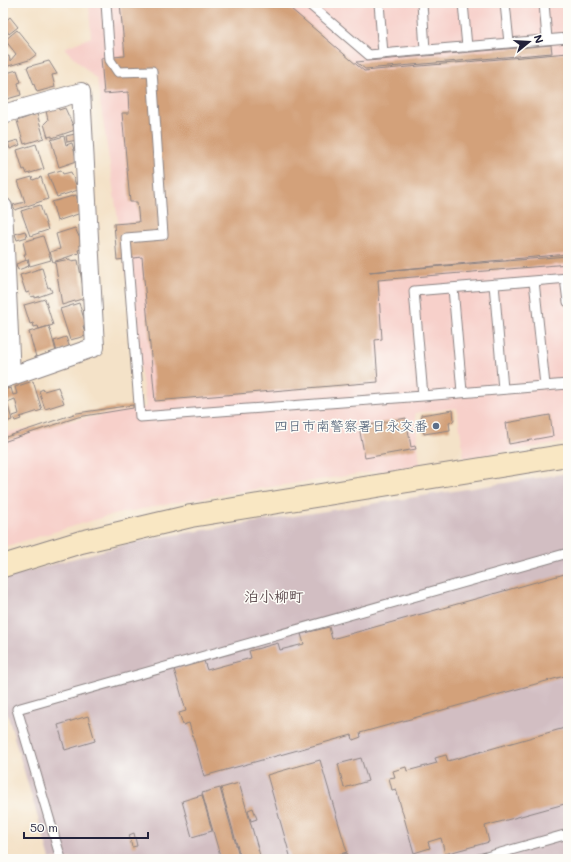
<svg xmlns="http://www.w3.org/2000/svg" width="571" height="862" font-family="Mali,'Klee One',sans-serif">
	<rect width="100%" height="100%" fill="#fdfcf7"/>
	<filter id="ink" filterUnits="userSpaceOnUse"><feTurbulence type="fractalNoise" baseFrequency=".025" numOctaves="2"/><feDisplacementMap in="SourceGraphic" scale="8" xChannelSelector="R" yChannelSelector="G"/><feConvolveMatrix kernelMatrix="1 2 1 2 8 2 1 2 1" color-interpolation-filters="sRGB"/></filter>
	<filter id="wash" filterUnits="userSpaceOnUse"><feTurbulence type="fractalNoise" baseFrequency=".012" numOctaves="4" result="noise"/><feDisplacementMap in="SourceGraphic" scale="16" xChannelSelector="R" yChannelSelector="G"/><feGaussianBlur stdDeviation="0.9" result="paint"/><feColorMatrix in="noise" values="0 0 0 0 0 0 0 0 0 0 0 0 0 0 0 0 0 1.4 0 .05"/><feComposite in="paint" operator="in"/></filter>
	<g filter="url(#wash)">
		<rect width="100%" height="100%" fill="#f4e2c8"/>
		<path fill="#f7d0ca" d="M89,3H568V442L464,458L457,408L415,413L420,465L236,492L161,505L108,516L3,547V433L146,407L97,80L64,48L91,37Z"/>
		<path fill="#d2bec2" d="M568,473V859H50L3,699V578L127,544L167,536Z"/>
		<g id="blocks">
			<path fill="#d3a17a" d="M120,3H284L364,71L568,53V254L369,272L568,256V264L378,280L382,339L375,340L378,382L155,401L142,257L117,260L114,224L139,222L137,202H130L122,113H129L128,92L104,94L101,58L125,56Z
				M10,17L18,27L9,34L3,26V23Z
				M17,30L37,54L29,60L5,67L3,57L9,56L10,61L16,54L5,40Z
				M551,45L552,53L365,69L356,62Z
				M49,61L57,74L52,75L55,87L37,92L27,67Z
				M17,70L21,82L18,83L21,95L4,100L3,74Z
				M58,107L59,110L65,108L75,130L52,138V136L48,137L44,124L48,120L46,111Z
				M37,114L44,138L24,144L17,121Z
				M75,134L77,140L67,142L66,136Z
				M64,136L66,145L72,143L77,161L59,167L51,140Z
				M18,140L20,145L10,149L8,143Z
				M36,144L44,169L27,174L25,169L23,170L17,150Z
				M61,170L63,174L71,172L78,190L57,197L48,174Z
				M32,177L33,180L41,177L48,199L15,210L13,205L25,202L18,181Z
				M76,195L81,213L57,221L52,202Z
				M40,205L48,230L30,236L21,211Z
				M75,228L82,243L80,244L81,249L78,250L79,253L53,262L50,252L60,249L56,234Z
				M25,231L27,237L17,240L15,234Z
				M43,236L51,260L30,266L28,259L26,260L24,254H26L23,242Z
				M70,259V261L78,260L85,298L62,305L55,262Z
				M27,260L29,266L18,270L16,264Z
				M42,268L48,288L50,287L52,292L35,298V296L31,297L29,292L26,293L20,275Z
				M45,299L53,325L39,329L38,326L34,327L33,323L30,324L24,305Z
				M79,303L86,325L83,326L86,336L70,340L60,309Z
				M49,326L56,351L36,357L29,332Z
				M66,337L70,348L57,352L54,341Z
				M33,381L42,410L20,417L21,419L15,421L13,416L19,414L15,399L7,402L12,420L3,423V390L11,388L13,395L17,394L15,387Z
				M58,387L64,403L45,409L39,391L43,389L44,391Z
				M133,405V408L78,417L3,442V438L77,413Z
				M453,410L454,421L449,422L450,430L424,434L421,415Z
				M550,415L553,436L509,444L506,423Z
				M406,418L411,447L415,446L416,449L365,458L359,427Z
				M568,573V675L360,733L361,737L353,740L352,735L204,776L189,723L183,725L179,713L186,711L174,669L204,661L207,670L251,658L249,651L278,643L280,650L304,644L301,634L329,627L332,639Z
				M88,716L95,741L65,750L58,725Z
				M568,727V803L485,826L489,842L445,854L441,838L428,842L430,848L414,853L396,789L392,790L389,778L395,777L393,771L406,767L407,771L437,763L435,758L446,755L448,761Z
				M361,758L368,781L344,788L338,764Z
				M320,760L347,852L323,859H291L267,775Z
				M239,783L261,859H241L221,788Z
				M220,788L240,859H221L202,793Z
				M202,795L212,831L192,837L182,801Z
				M253,808L257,819L251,821L248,810Z
				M134,833L137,846L132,847L129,835Z
				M347,853L349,859H331V857Z"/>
		</g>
	</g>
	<g filter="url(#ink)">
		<use href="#blocks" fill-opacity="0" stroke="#8b8282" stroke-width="1"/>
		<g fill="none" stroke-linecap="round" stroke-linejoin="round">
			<g stroke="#8b8282" stroke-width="11">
				<path id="lane" d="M106,3L110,60L118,72L152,71L163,235L126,238L140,417L423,396L414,291L568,278
					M308,3L369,55L568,38
					M379,3L383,54
					M422,3L425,50
					M463,3L467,47
					M505,3L509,43
					M544,3L547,39
					M565,278L568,302
					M534,281L545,385
					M494,284L503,389
					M453,288L462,392
					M423,396L568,384
					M61,859L17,709L568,553
					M479,859L568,834"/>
			</g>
			<g stroke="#8b8282" stroke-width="20">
				<path id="street" d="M3,114L81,92L95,347L3,379
					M3,207L11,376"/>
			</g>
			<g stroke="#8b8282" stroke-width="24">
				<path id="secondary" d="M3,566L81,542L191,516L568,455"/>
			</g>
			<use href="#lane" stroke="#fff" stroke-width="9"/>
			<use href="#street" stroke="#fff" stroke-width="18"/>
			<use href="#secondary" stroke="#f9e7c3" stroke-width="22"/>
		</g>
	</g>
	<circle fill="#5c6f8a" stroke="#fdfcf7" stroke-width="1.5" cx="436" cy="426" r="4"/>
	<g text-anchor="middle" stroke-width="3" stroke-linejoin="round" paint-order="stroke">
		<g font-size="14" fill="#4e5e75" stroke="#fdfcf7" text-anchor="end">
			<text x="428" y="431">四日市南警察署日永交番</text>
		</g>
		<g font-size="15" font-weight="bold" fill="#604e51" stroke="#fdfcf7">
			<text x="274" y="602">泊小柳町</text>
		</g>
	</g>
	<rect width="571" height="862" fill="none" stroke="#fdfcf7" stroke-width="16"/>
	<g transform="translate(529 42) rotate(72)" stroke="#fdfcf7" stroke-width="3" paint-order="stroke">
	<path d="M0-3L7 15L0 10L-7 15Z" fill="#22223b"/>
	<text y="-6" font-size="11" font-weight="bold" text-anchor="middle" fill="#22223b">N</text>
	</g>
	<path d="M24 832v6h124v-6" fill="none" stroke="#22223b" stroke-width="2"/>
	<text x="30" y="832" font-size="12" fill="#22223b" stroke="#fdfcf7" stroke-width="3" paint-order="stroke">50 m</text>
</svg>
